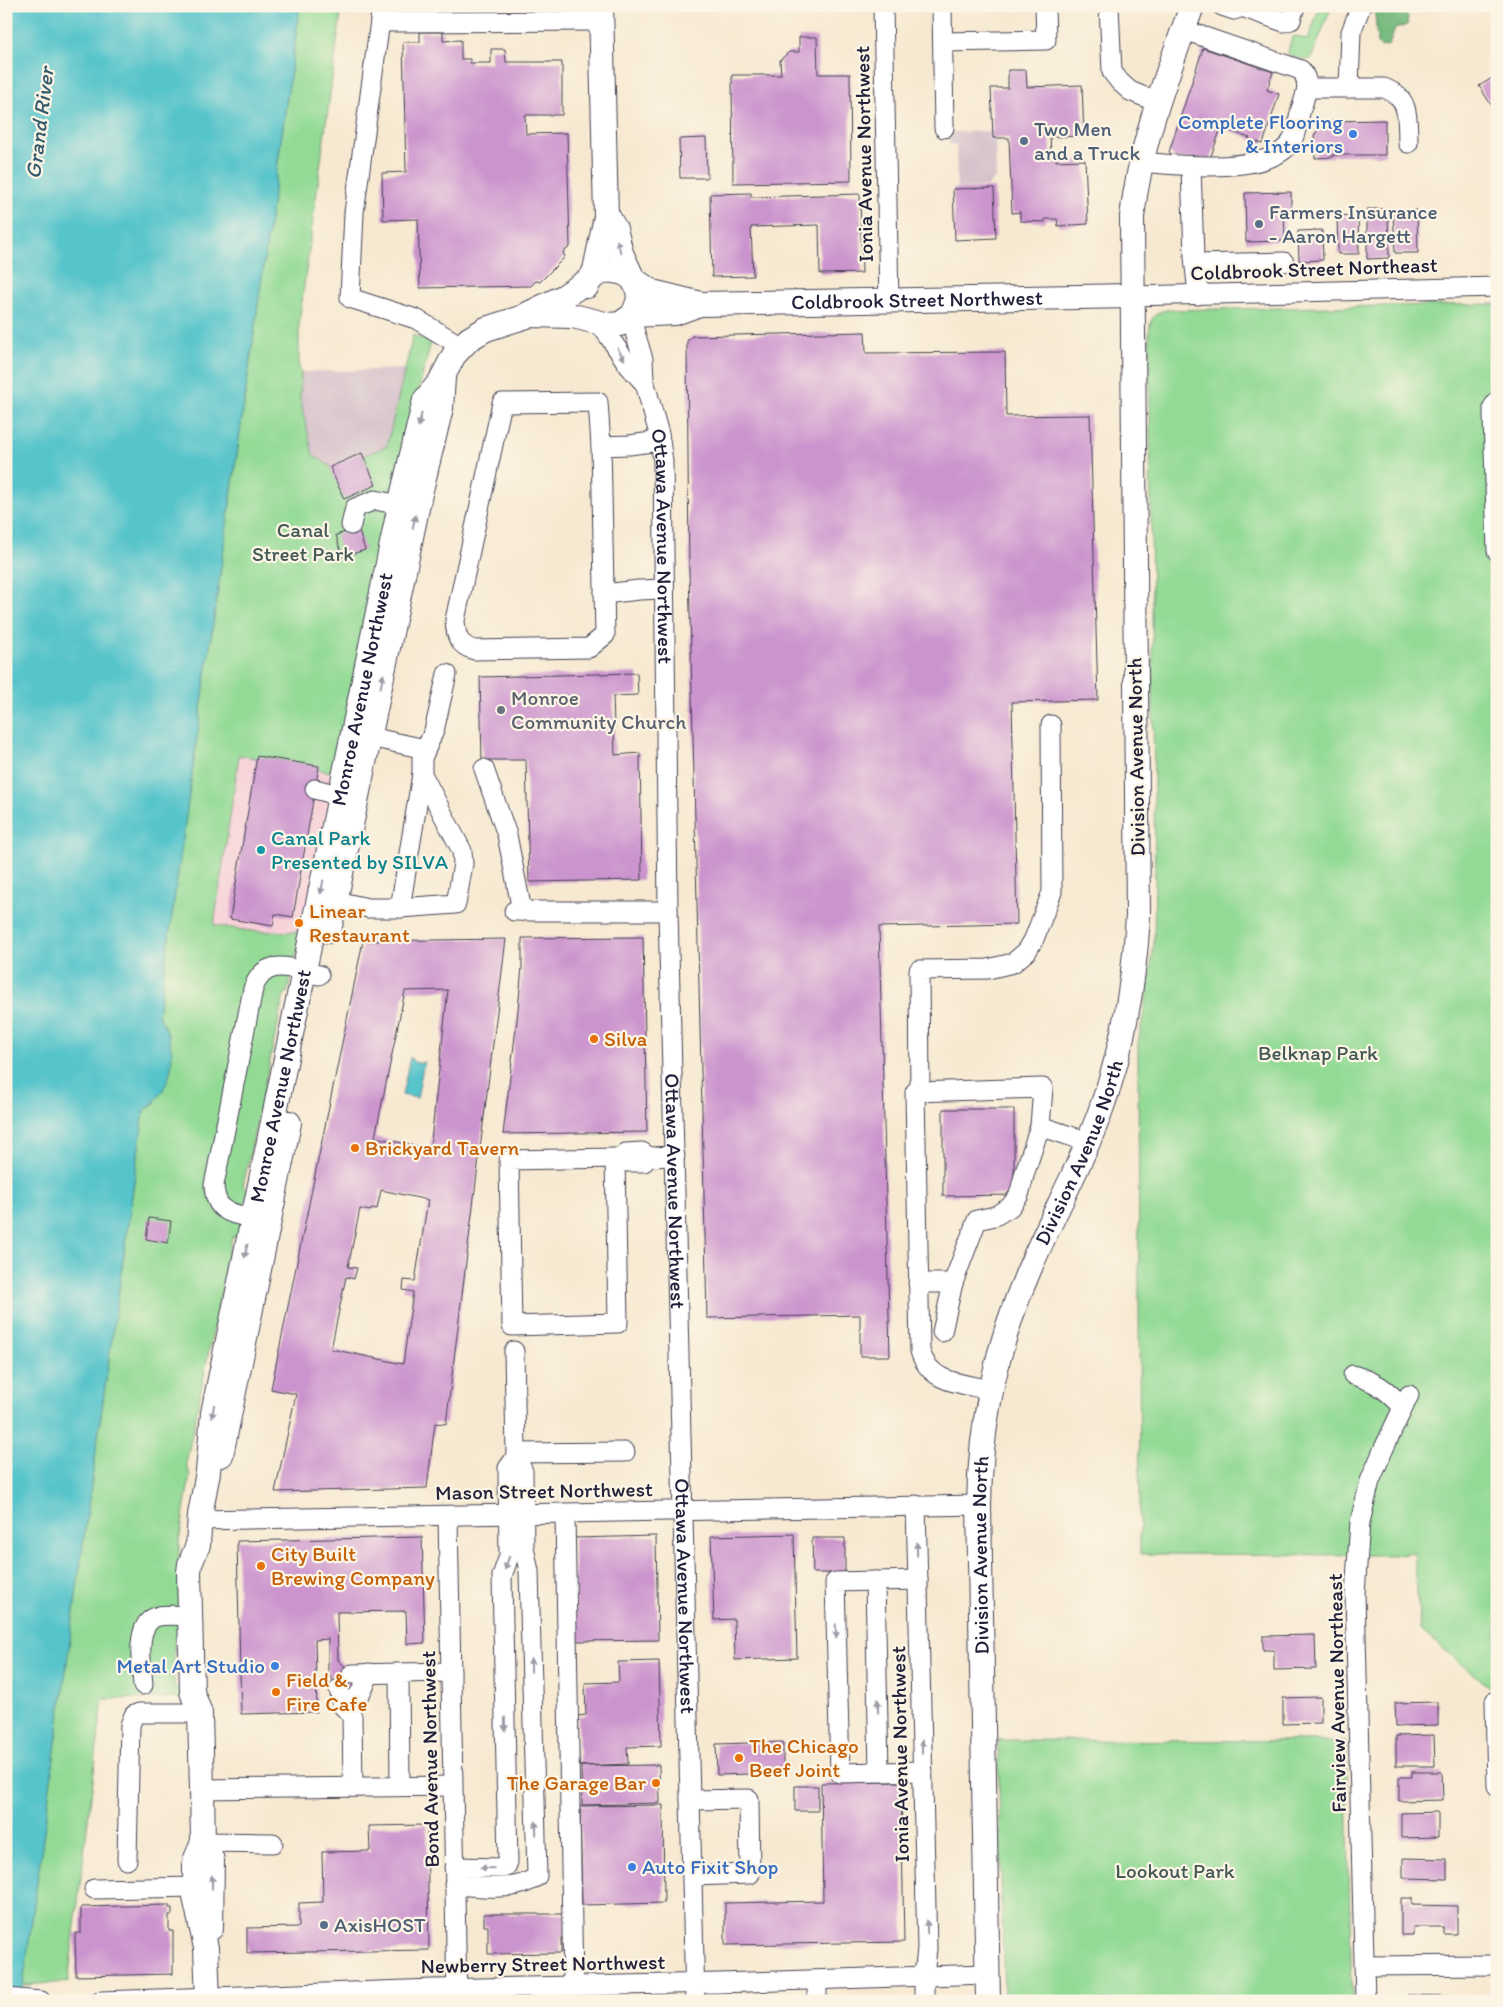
<svg xmlns="http://www.w3.org/2000/svg" width="1503" height="2007" font-family="Itim,sans-serif">
	<rect width="100%" height="100%" fill="#fcf5e5"/>
	<filter id="ink" filterUnits="userSpaceOnUse"><feTurbulence type="fractalNoise" baseFrequency=".02" numOctaves="2"/><feDisplacementMap in="SourceGraphic" scale="10" xChannelSelector="R" yChannelSelector="G"/><feConvolveMatrix kernelMatrix="1 2 1 2 8 2 1 2 1" color-interpolation-filters="sRGB"/></filter>
	<filter id="wash" filterUnits="userSpaceOnUse"><feTurbulence type="fractalNoise" baseFrequency=".0096" numOctaves="4" result="noise"/><feDisplacementMap in="SourceGraphic" scale="20" xChannelSelector="R" yChannelSelector="G"/><feGaussianBlur stdDeviation="1.12" result="paint"/><feColorMatrix in="noise" values="0 0 0 0 0 0 0 0 0 0 0 0 0 0 0 0 0 1.4 0 .05"/><feComposite in="paint" operator="in"/></filter>
	<g filter="url(#wash)">
		<rect width="100%" height="100%" fill="#f7e9d1"/>
		<path fill="#f6cfd7" d="M239,754L336,773L302,932L250,931L214,925Z"/>
		<path fill="#d1bdc9" d="M995,131L996,177L987,187L957,188L956,145L949,144L948,132Z
			M405,369L387,446L333,468L313,455L300,399L301,372Z"/>
		<path fill="#93da95" stroke="#5a7e68" d="M300,6H342L299,323V368L301,372L300,399L313,455L333,468L387,446L413,335L431,343L395,481L336,773L239,755L214,925L250,931L302,932L287,993L284,995L243,1186L248,1190L239,1235L232,1237L186,1464L190,1475L179,1542L180,1637L174,1644V1686L182,1693V1698L103,1699L68,1982L23,1985L89,1500L144,1111L155,1103L165,1026L158,1015Z
			M1320,6H1332L1311,59L1304,60L1289,55L1288,51L1292,37L1296,36L1308,40Z
			M1497,304V1693L1420,1630L1414,1552L1390,1555L1140,1554L1138,1043L1149,984L1154,941L1155,881L1149,337C1149,323 1151,313 1166,310Z
			M998,1740L1346,1741L1352,2001H1004Z"/>
		<path fill="#76ba7e" stroke="#4c6e5c" d="M1370,6H1403L1408,18L1407,25L1395,29L1389,45L1382,47L1377,44L1375,14Z"/>
		<path fill="#56c4cb" stroke="#3c7383" d="M6,6H300L158,1015C180,1048 176,1086 144,1111L89,1500L21,2001H6Z
			M410,1057L414,1062L419,1063L424,1062L417,1098L402,1095Z"/>
		<g id="blocks">
			<path fill="#cc94ce" fill-rule="evenodd" d="M420,32H443V41L461,40V59H470V63H491V49H505L506,62H562V115H525L526,134L567,133L570,247L563,252L565,257L540,282L536,281L531,286L420,288L418,219L383,220L382,173L406,172L403,42H420Z
				M799,37H817L818,74H850L851,181L733,183L732,75H781L780,60L789,52H799Z
				M1203,48L1273,72L1267,90L1279,94L1263,144L1249,139L1250,138L1221,128L1210,159H1177L1169,152Z
				M1008,70H1026L1027,87L1082,85L1084,136L1050,137L1051,153H1056V161L1085,160L1088,224L1058,226L1057,219H1045V222L1020,221V212L1012,213L1009,138H993L991,88H1008Z
				M1497,75V114L1479,86Z
				M1385,120V155H1333V157L1315,158L1314,136L1321,125L1333,131L1332,121Z
				M706,138L707,178H680L679,139Z
				M994,188L996,238L955,240L953,189Z
				M1291,192V210H1284L1285,241L1246,242L1245,193Z
				M751,193V197L860,194L862,273L820,274L819,225L751,227L753,276L712,277L710,194Z
				M1367,209H1388L1389,258L1367,259Z
				M1417,210L1418,253H1395L1393,211Z
				M1358,215L1359,254H1338L1337,216Z
				M1322,230L1323,260L1299,261L1298,231Z
				M865,332L866,353L1005,352L1006,416L1090,415L1098,700L1012,702L1017,924L879,927L890,1356H860V1315L707,1318L689,570L687,341L692,336Z
				M362,453L376,485L344,499L330,467Z
				M358,528L365,550L342,557L336,535Z
				M637,673L638,695L613,696L615,755L640,753L642,880L529,882L526,760H482L480,677Z
				M257,756L319,766L293,917L275,914L273,926L230,919Z
				M643,937L647,1132L503,1134L517,1020L522,967V938Z
				M506,939L446,1424L435,1423L427,1488L275,1492L296,1394L271,1389L363,941ZM448,990L430,1149L375,1137L405,991ZM381,1190L428,1200L415,1281L404,1280L403,1290L413,1292L403,1364L331,1349L346,1277L354,1279L357,1268L348,1267L360,1209L371,1211V1208L377,1209Z
				M943,1109H1014V1195L943,1196Z
				M149,1218L171,1221L168,1243L146,1239Z
				M794,1534L797,1658L735,1660L734,1619L714,1620L711,1536Z
				M656,1536L658,1640L576,1641L574,1538Z
				M422,1537L425,1643L407,1644L406,1611L337,1612L338,1660L361,1682L347,1697L335,1684L328,1672V1639L315,1640L317,1712L241,1714L237,1541Z
				M812,1538H845V1573H813Z
				M1315,1635L1316,1669L1274,1670V1650H1263V1636Z
				M659,1661L661,1746L627,1747L628,1764L579,1766L578,1716L586,1715L585,1683L619,1682L618,1662Z
				M1321,1697V1723L1283,1724V1698Z
				M1438,1702V1725L1396,1726L1395,1703Z
				M1434,1735L1435,1766H1396V1736Z
				M783,1742V1773L717,1775L716,1744Z
				M659,1765L660,1803L582,1805L581,1766Z
				M1412,1772H1442L1443,1800L1399,1801V1777H1412Z
				M901,1782L904,1942L725,1945V1903L823,1901L821,1783Z
				M795,1786H818V1811H795Z
				M663,1805L664,1903L582,1905L580,1806Z
				M1438,1812V1837L1401,1838V1813Z
				M427,1825L429,1950L247,1953V1928L299,1927V1903L323,1902L322,1852L370,1851L369,1826Z
				M1403,1858L1447,1859V1879L1403,1878Z
				M1401,1898H1412V1905L1457,1906V1934H1443V1927H1413V1935H1401Z
				M169,1905V1908H172V1915H169V1931H173V1974L76,1976L75,1933H81V1907Z
				M484,1914H566V1938H561V1953L488,1954V1926H484Z
				M1407,1995L1453,1996V2001H1407Z"/>
		</g>
	</g>
	<g filter="url(#ink)">
		<use href="#blocks" fill-opacity="0" stroke="#424052" stroke-width="1"/>
		<g fill="none" stroke-linecap="round" stroke-linejoin="round">
			<g stroke="#424052" stroke-width="21">
				<g id="minor">
					<path d="M382,6L354,213L350,298L416,319L461,346"/>
					<path d="M883,6L889,301"/>
					<path d="M942,6L944,128"/>
					<path d="M1109,6L1112,72L1120,82L1130,91L1157,102"/>
					<path d="M1222,6L1234,10L1242,7L1284,22L1291,20L1295,6"/>
					<path d="M380,22L601,21"/>
					<path d="M943,42L1046,40L1045,6"/>
					<path d="M1308,88H1384C1411,98 1407,118 1408,143"/>
					<path d="M1349,88L1351,32L1361,6"/>
					<path d="M1140,162C1177,165 1263,175 1289,145C1296,137 1298,119 1301,109C1306,94 1311,83 1301,70L1184,30"/>
					<path d="M1191,166L1194,257L1198,295"/>
					<path d="M1195,264L1284,262"/>
					<path d="M1132,296L1497,287"/>
					<path id="s1" d="M633,315V326L643,359L644,380L659,434L663,461L668,911L695,2001"/>
					<path d="M599,322L629,366L645,384"/>
					<path d="M1497,401L1493,407V415L1497,551"/>
					<path d="M598,402L601,446L605,635L589,648L474,650C458,645 456,636 455,620L502,403Z"/>
					<path d="M601,446L629,445L660,441"/>
					<path d="M351,525L355,508L375,500L400,505"/>
					<path d="M604,594L639,590L663,589"/>
					<path d="M370,737L425,749"/>
					<path d="M484,769L507,835L522,911"/>
					<path d="M315,789L345,797L350,802"/>
					<path d="M336,901L368,908H400L456,904L463,864L462,851L422,774V758L434,731L447,674"/>
					<path d="M400,908L422,774"/>
					<path d="M514,911H668"/>
					<path d="M920,1092L919,970L988,969L1013,963L1027,951L1034,939L1052,892L1051,725"/>
					<path d="M649,1157L642,1152L626,1153L622,1158L627,1162H644L649,1157L675,1156"/>
					<path d="M615,1158L618,1323L512,1326L509,1160L615,1158H622"/>
					<path d="M252,1218C230,1213 215,1212 214,1185L253,989C265,955 292,969 319,975"/>
					<path d="M918,1283H953L977,1220L995,1216L1010,1207L1019,1195L1025,1172L1040,1126"/>
					<path d="M942,1332L953,1283"/>
					<path d="M514,1351L516,1453"/>
					<path d="M1353,1375C1377,1382 1386,1389 1403,1407"/>
					<path d="M991,1390C961,1383 930,1384 920,1351L915,1092L1043,1088L1040,1126L1088,1142"/>
					<path d="M916,1505L927,1949L924,1975V2001"/>
					<path d="M565,1514L573,1986"/>
					<path d="M448,1516L457,2000"/>
					<path d="M200,1520L979,1505"/>
					<path d="M918,1580L835,1582L840,1773L923,1771"/>
					<path d="M875,1581L879,1772"/>
					<path d="M352,1674L399,1673"/>
					<path d="M143,1685C142,1667 133,1621 159,1616C168,1614 180,1616 190,1616"/>
					<path d="M339,1689L343,1706L352,1716L353,1787"/>
					<path d="M1495,1701L1497,1786"/>
					<path d="M343,1706C357,1701 365,1688 369,1673"/>
					<path d="M400,1786L399,1673L451,1672"/>
					<path d="M202,1789L452,1786"/>
					<path d="M690,1800L749,1799L750,1874L692,1876"/>
					<path d="M203,1842L273,1843"/>
					<path d="M127,1860L130,1725L134,1715L139,1713H200"/>
					<path d="M454,1867L502,1868L506,1867L508,1862L502,1576L509,1556L508,1468L516,1457V1453L625,1452"/>
					<path d="M454,1885C478,1886 518,1893 537,1876L529,1571L524,1548L523,1471L516,1457"/>
					<path d="M94,1889L195,1887"/>
					<path d="M1364,1966L1497,1965"/>
					<path d="M817,1981V2001"/>
					<path d="M6,1998L41,2001"/>
					<path d="M101,2001L434,1989L719,1983L987,1974"/>
					<path d="M1365,2001L1355,1594L1360,1522L1370,1481L1384,1448L1409,1395"/>
				</g>
			</g>
			<g stroke="#424052" stroke-width="26">
				<g id="major">
					<path d="M587,286L595,270L606,217L601,6"/>
					<path id="s2" d="M528,314L563,297L598,274L608,270L624,273L652,292L701,304L1132,296"/>
					<path d="M633,315L675,313L697,305"/>
					<path d="M329,931L420,494L441,408L443,378"/>
					<path d="M221,1455L289,1123"/>
					<path d="M203,1842L212,1860L211,1928"/>
					<path id="s3" d="M208,2001L206,1948L195,1897V1861L203,1842L202,1789L200,1713L192,1692L189,1572L190,1564L198,1545L200,1515L208,1472L213,1413L400,505L425,400L440,382L454,355L469,339L486,329L530,315L573,316L609,325L620,324L633,315L639,300L638,290L621,253L615,229L606,213"/>
					<path id="s4" d="M988,2001L979,1505C980,1424 997,1344 1029,1270C1051,1218 1079,1169 1099,1115C1123,1051 1134,984 1138,916L1132,217C1141,140 1166,78 1192,6"/>
				</g>
			</g>
			<use href="#minor" stroke="#fff" stroke-width="19"/>
			<use href="#major" stroke="#fff" stroke-width="24"/>
		</g>
		<defs><path id="oneway-solid" d="M-6-.8H1V-3.2L6.5 0L1 3.2V.8H-6Z" transform="scale(1.25)"/></defs>
		<g fill="#9c9ca7">
			<use href="#oneway-solid" transform="translate(619 247) rotate(-106)"/>
			<use href="#oneway-solid" transform="translate(621 354) rotate(59)"/>
			<use href="#oneway-solid" transform="translate(420 420) rotate(104)"/>
			<use href="#oneway-solid" transform="translate(414 522) rotate(-78)"/>
			<use href="#oneway-solid" transform="translate(382 681) rotate(-78)"/>
			<use href="#oneway-solid" transform="translate(322 887) rotate(102)"/>
			<use href="#oneway-solid" transform="translate(246 1251) rotate(102)"/>
			<use href="#oneway-solid" transform="translate(213 1411) rotate(100)"/>
			<use href="#oneway-solid" transform="translate(917 1549) rotate(-91)"/>
			<use href="#oneway-solid" transform="translate(507 1563) rotate(108)"/>
			<use href="#oneway-solid" transform="translate(836 1631) rotate(88)"/>
			<use href="#oneway-solid" transform="translate(531 1665) rotate(-91)"/>
			<use href="#oneway-solid" transform="translate(878 1706) rotate(-91)"/>
			<use href="#oneway-solid" transform="translate(505 1724) rotate(89)"/>
			<use href="#oneway-solid" transform="translate(922 1747) rotate(-91)"/>
			<use href="#oneway-solid" transform="translate(536 1828) rotate(-92)"/>
			<use href="#oneway-solid" transform="translate(487 1868) rotate(-179)"/>
			<use href="#oneway-solid" transform="translate(212 1882) rotate(-91)"/>
			<use href="#oneway-solid" transform="translate(927 1927) rotate(-91)"/>
		</g>
	</g>
	<g fill="#3f7fe0" stroke="#fcf5e5" stroke-width="2">
		<circle cx="1353" cy="134" r="5"/>
		<circle cx="275" cy="1666" r="5"/>
		<circle cx="632" cy="1867" r="5"/>
	</g>
	<g fill="#5c6f8a" stroke="#fcf5e5" stroke-width="2">
		<circle cx="1024" cy="141" r="5"/>
		<circle cx="1259" cy="224" r="5"/>
		<circle cx="324" cy="1925" r="5"/>
	</g>
	<circle fill="#6b7280" stroke="#fcf5e5" stroke-width="2" cx="501" cy="710" r="5"/>
	<circle fill="#0f9aa8" stroke="#fcf5e5" stroke-width="2" cx="261" cy="850" r="5"/>
	<g fill="#e8710a" stroke="#fcf5e5" stroke-width="2">
		<circle cx="299" cy="923" r="5"/>
		<circle cx="594" cy="1039" r="5"/>
		<circle cx="355" cy="1148" r="5"/>
		<circle cx="261" cy="1566" r="5"/>
		<circle cx="276" cy="1692" r="5"/>
		<circle cx="739" cy="1758" r="5"/>
		<circle cx="656" cy="1783" r="5"/>
	</g>
	<g text-anchor="middle" stroke-width="4.5" stroke-linejoin="round" paint-order="stroke">
		<g font-size="21" fill="#366cbe" stroke="#fcf5e5" text-anchor="end">
			<text x="1343" y="129">Complete Flooring<tspan x="1343" dy="24">&amp; Interiors</tspan></text>
			<text x="265" y="1673">Metal Art Studio</text>
			<text x="642" y="1874" text-anchor="start">Auto Fixit Shop</text>
		</g>
		<g font-size="21" fill="#4e5e75" stroke="#fcf5e5" text-anchor="start">
			<text x="1034" y="136">Two Men<tspan x="1034" dy="24">and a Truck</tspan></text>
			<text x="1269" y="219">Farmers Insurance<tspan x="1269" dy="24">- Aaron Hargett</tspan></text>
			<text x="334" y="1932">AxisHOST</text>
		</g>
		<g font-size="21" fill="#22223b" stroke="#fcf5e5">
			<text transform="translate(864 154) rotate(-91)" y="7">Ionia Avenue Northwest</text>
			<text transform="translate(1314 269) rotate(-2)" y="7">Coldbrook Street Northeast</text>
			<text dy="7" stroke="none"><textPath href="#s2" startOffset="408">Coldbrook Street Northwest</textPath></text>
			<text dy="7" stroke="none"><textPath href="#s1" startOffset="235">Ottawa Avenue Northwest</textPath></text>
			<text dy="7" stroke="none"><textPath href="#s3" startOffset="1334">Monroe Avenue Northwest</textPath></text>
			<text transform="translate(1136 757) rotate(-91)" y="7">Division Avenue North</text>
			<text dy="7" stroke="none"><textPath href="#s3" startOffset="929">Monroe Avenue Northwest</textPath></text>
			<text dy="7" stroke="none"><textPath href="#s4" startOffset="866">Division Avenue North</textPath></text>
			<text dy="7" stroke="none"><textPath href="#s1" startOffset="880">Ottawa Avenue Northwest</textPath></text>
			<text transform="translate(544 1491) rotate(-1)" y="7">Mason Street Northwest</text>
			<text dy="7" stroke="none"><textPath href="#s4" startOffset="446">Division Avenue North</textPath></text>
			<text dy="7" stroke="none"><textPath href="#s1" startOffset="1285">Ottawa Avenue Northwest</textPath></text>
			<text transform="translate(1337 1693) rotate(-91)" y="7">Fairview Avenue Northeast</text>
			<text transform="translate(900 1754) rotate(-91)" y="7">Ionia Avenue Northwest</text>
			<text transform="translate(430 1759) rotate(-91)" y="7">Bond Avenue Northwest</text>
			<text transform="translate(543 1964) rotate(-1)" y="7">Newberry Street Northwest</text>
		</g>
		<g font-size="21" fill="#445956" stroke="#fcf5e5">
			<text x="303" y="537">Canal<tspan x="303" dy="24">Street Park</tspan></text>
			<text x="1318" y="1060">Belknap Park</text>
			<text x="1175" y="1878">Lookout Park</text>
		</g>
		<g font-size="21" fill="#5b616d" stroke="#fcf5e5" text-anchor="start">
			<text x="511" y="705">Monroe<tspan x="511" dy="24">Community Church</tspan></text>
		</g>
		<g font-size="21" fill="#0d838f" stroke="#fcf5e5" text-anchor="start">
			<text x="271" y="845">Canal Park<tspan x="271" dy="24">Presented by SILVA</tspan></text>
		</g>
		<g font-size="21" fill="#c56008" stroke="#fcf5e5" text-anchor="start">
			<text x="309" y="918">Linear<tspan x="309" dy="24">Restaurant</tspan></text>
			<text x="604" y="1046">Silva</text>
			<text x="365" y="1155">Brickyard Tavern</text>
			<text x="271" y="1561">City Built<tspan x="271" dy="24">Brewing Company</tspan></text>
			<text x="286" y="1687">Field &amp;<tspan x="286" dy="24">Fire Cafe</tspan></text>
			<text x="749" y="1753">The Chicago<tspan x="749" dy="24">Beef Joint</tspan></text>
			<text x="646" y="1790" text-anchor="end">The Garage Bar</text>
		</g>
		<g font-size="22" font-style="italic" fill="#345b6d" stroke="#fcf5e5">
			<text transform="translate(39 123) rotate(-83)" y="8">Grand River</text>
		</g>
	</g>
	<rect width="1503" height="2007" fill="none" stroke="#fcf5e5" stroke-width="25"/>
</svg>
